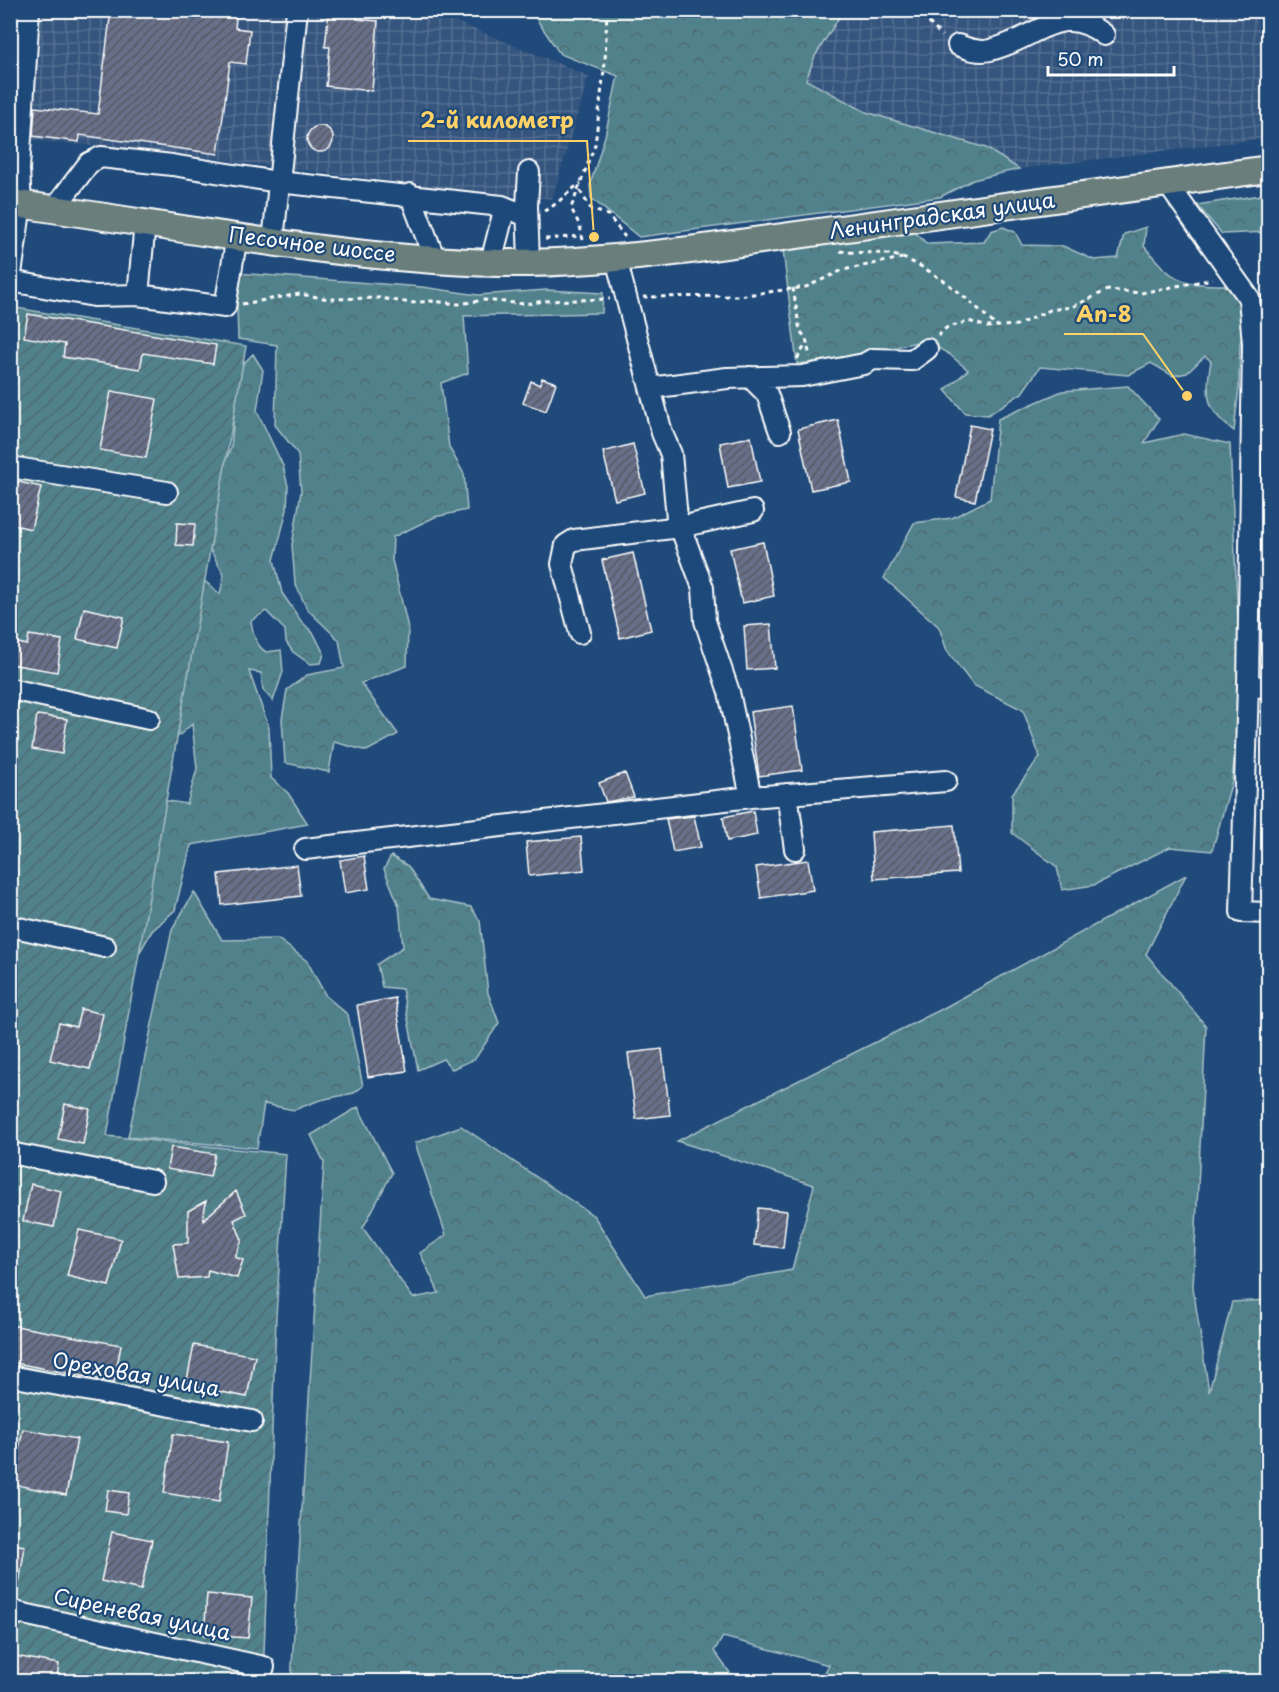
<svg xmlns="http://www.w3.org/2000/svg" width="1279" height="1692" font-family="'Playpen Sans',sans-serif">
	<defs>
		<pattern id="industrial-grid" width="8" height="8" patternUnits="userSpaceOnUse" patternTransform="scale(1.5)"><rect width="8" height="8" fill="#35557e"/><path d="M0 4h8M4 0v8" fill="none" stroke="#536e91"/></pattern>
		<pattern id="forest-crowns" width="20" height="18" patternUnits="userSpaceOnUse" patternTransform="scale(1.5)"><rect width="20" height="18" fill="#51828c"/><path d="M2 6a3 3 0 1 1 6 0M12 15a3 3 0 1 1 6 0" fill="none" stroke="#4f6a6f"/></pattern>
		<pattern id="garden-furrows" width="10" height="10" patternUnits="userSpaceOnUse" patternTransform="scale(1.5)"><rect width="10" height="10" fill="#51828c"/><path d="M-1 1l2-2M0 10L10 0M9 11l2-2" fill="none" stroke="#4f6a6f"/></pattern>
		<pattern id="building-hatch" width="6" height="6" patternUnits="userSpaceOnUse" patternTransform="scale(1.5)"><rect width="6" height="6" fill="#676f89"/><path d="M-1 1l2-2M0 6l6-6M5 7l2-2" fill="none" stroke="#575a64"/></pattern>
	</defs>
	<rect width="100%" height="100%" fill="#1f4a7a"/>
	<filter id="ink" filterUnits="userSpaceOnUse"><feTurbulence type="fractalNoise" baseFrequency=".0167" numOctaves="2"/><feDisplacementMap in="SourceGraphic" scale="12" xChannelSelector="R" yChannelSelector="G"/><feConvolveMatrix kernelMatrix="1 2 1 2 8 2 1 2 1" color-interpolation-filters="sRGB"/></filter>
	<g filter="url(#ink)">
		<path fill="url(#industrial-grid)" d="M10,11H430L589,76L552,199L451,189L183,155L11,138Z
			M843,11H1268V138L1019,169L986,148L866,112L806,80L815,56Z"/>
		<path fill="url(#forest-crowns)" stroke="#a8c0c6" stroke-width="1.5" d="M531,11H843L815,56L806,80L866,112L986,148L1019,169L973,180L940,197L639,237L591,198L590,185L605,136L618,76L560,54Z
			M1268,194V232L1222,234L1197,205Z
			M1003,227L1015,232L1022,245L1063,246L1094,260L1118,258L1124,234L1146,227L1144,246C1172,280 1180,285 1224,285L1237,297L1246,321L1240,343L1239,387L1234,431C1205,410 1205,394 1211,361L1205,356L1187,373L1173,376L1151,363L1128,375L1040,367L1022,393L988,415L965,413L945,390L968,370L949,354L924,340L857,357L797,364L783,250L913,230L927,244L984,242L991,231Z
			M236,273L422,287L478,295L547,290L603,293L602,313L464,316L468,373L441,383L449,447L464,474L467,510L435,517L393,537L392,560L408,628L407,666L361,683L398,734L367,751L334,742L329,772L285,763L282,719L287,690L307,675L344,668L339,640L307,609L295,583L292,545L301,492L298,454L275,425L277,345L238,339Z
			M253,354L263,370L257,411L283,466L288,486L287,510L274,560L282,593L301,621L314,634L324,654L321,663L310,664L293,652L286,642L285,630L266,611L251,621C253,633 255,645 266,652L281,650L283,672L273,701L263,690L261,673L249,671L269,728L271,778L288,793L308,824L191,845L175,910L152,931L127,974L10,746L155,799L187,804L197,769L192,724L171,743L187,566L220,594L224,575L206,542V503L231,448L238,369Z
			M1128,386L1159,419L1144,443L1184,434L1230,444L1241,691L1232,781L1212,851L1170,847L1094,885L1062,890L1057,867L1012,833V794L1040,757L1023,710L973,685L947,651L939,627L884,578L914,523L952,518L990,499L998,419L1062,391Z
			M391,856L408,866L429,899L471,907L480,921L488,993L499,1023L475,1059L452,1069L443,1059L418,1070L402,989L382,987L377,964L403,947L399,906L384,869Z
			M1186,875L1146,954L1206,1026L1193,1287L1209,1392L1232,1302L1268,1300V1681H820L829,1665L723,1637L714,1651L736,1681H291L324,1162L311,1135L358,1107L392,1173L363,1228L413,1298L439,1293L420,1253L446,1235L415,1143L461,1126L594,1216L645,1296L792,1270L814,1185L677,1141L940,1010Z
			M194,892L222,940L278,939L307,961L326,996L348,1015L363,1086L354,1093L320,1100L294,1110L264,1104L257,1148L128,1137L172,930Z"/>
		<path fill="url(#garden-furrows)" stroke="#a8c0c6" stroke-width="1.5" d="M10,307L246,346L107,1136L286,1154L276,1317L263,1681H11Z"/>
		<path fill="url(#building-hatch)" stroke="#fff" stroke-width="1.5" d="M111,10H237L235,28L250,30L246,64L230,62L218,154L80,135L79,142L33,136L35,107L98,114Z
			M329,10H358L357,19L378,21L372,91L326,86L330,47H325Z
			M307 139a13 13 0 1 1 26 0a13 13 0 1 1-26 0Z
			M1269,297V341H1265L1261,298Z
			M28,314L216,345L213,364L143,353L140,369L63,357L65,344L24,337Z
			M542,378L556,383L546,411L523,403L531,381L540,385Z
			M111,391L157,399L146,458L100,450Z
			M838,420L851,482L811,490L798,429Z
			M970,425L990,429L975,501L956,497Z
			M751,437L760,482L728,488L720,443Z
			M633,444L645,493L615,500L603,452Z
			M10,480L41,487L31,529L10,524Z
			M177,523L195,524L193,546L176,545Z
			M763,542L774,596L742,603L730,549Z
			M633,553L651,630L620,638L602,560Z
			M84,608L124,617L117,648L77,639Z
			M771,624L775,668L747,670L744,626Z
			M29,635L62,640L57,672L10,664V641L27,645Z
			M793,706L802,770L759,776L750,712Z
			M37,715L67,719L62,754L32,749Z
			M625,773L634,797L606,802L599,783Z
			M753,811L757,835L727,841L723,817Z
			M694,816L701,847L673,852L666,819Z
			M954,825L958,873L874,879L871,832Z
			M581,837L584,870L529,876L526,842Z
			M364,856L369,889L345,893L340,860Z
			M808,860L813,890L761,898L756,867Z
			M297,865L301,896L222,905L219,874Z
			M395,998L407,1071L368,1077L357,1005Z
			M81,1009L103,1014L90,1069L50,1060L59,1023L76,1027Z
			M662,1049L670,1115L636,1119L628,1053Z
			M65,1104L90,1109L83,1144L58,1139Z
			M171,1147L215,1154L210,1177L167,1169Z
			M31,1184L61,1191L54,1227L23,1221Z
			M236,1191L246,1214L234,1220L242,1240L235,1257L243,1260L237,1278L208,1270L207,1277L179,1279L173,1244L188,1243V1211L206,1201L203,1220Z
			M758,1208L787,1211L783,1248L754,1245Z
			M79,1230L121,1239L109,1286L67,1276Z
			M10,1325L121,1345L114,1382L10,1362Z
			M194,1345L255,1356L247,1397L186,1385Z
			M23,1429L77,1439L66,1495L12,1484Z
			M173,1434L228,1442L219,1502L164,1493Z
			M108,1490L129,1493L126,1514L105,1511Z
			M112,1532L152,1540L141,1590L101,1581Z
			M10,1544L25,1546L18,1590L10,1589Z
			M207,1594L252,1598L248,1638L204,1635Z
			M10,1655L59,1664L56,1682H10Z"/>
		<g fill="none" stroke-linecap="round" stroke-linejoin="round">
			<g stroke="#fff" stroke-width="24">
				<path id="minor" d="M29,10L19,169L21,204L10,281L94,296L138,295
					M958,45C968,49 979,53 990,50C1035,40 1061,0 1104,35
					M529,172L527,205L529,262
					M1167,183L1249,298L1253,343L1248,686L1241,912L1268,913
					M410,194L435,260
					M54,209L89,163L101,157L172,165L278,182L502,206L527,216
					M145,223L138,295L225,307L237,236
					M273,241L297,10
					M491,262L505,207
					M750,377L767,394L780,432
					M650,388L727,378L802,376L864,364L873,359L912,360L927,349
					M10,467L167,492
					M580,633L562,564L566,545L574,540L680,527L753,511
					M1248,686L1268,687
					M10,689L149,719
					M787,794L795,849
					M751,797L946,781
					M305,849L751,797L729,692L705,621L703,588L677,518L671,454L662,433L616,259
					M10,926L105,947
					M10,1153L153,1181
					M10,1376L252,1421
					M10,1611L264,1667"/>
			</g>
			<g stroke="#fff" stroke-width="30">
				<path id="major" d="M10,203C172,225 335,259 499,263C563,264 626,258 690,250L1268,169"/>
			</g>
			<path stroke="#fff" stroke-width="3" stroke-dasharray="4.5 4.5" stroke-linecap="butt" d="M916,10L942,36
				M580,191L591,209L608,215L625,237
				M544,211C559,204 567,192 581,183
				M545,239L582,236
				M583,240L580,226L571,208L595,145L605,62L607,10
				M840,251C858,254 879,251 897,256C932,267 970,300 996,326
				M793,288L800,331L806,338L810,357
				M643,297L738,296L806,287L843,270L902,258
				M242,304L300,294L329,299L380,298L411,303L432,301L459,304L484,300L525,304L544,301L610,299
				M938,336L946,328L969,321L987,327L1017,325L1050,310L1072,307L1108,290L1141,293L1213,279
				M797,359L806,344"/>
			<use href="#minor" stroke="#1f4a7a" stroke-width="20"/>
			<use href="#major" stroke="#6b7f7c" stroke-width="26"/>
		</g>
	</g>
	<g text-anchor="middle" stroke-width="4.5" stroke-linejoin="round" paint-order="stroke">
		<g font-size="21" fill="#fff" stroke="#1f4a7a">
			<text transform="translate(942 216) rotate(-8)" y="7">Ленинградская улица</text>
			<text transform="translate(312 245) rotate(7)" y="7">Песочное шоссе</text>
			<text transform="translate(136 1375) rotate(10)" y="7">Ореховая улица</text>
			<text transform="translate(142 1615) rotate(12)" y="7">Сиреневая улица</text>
		</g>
	</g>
	<path fill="none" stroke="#ffd166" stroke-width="2" d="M594 237L587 141H408M1187 396L1143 334H1064"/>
	<g fill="#ffd166" stroke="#1f4a7a" stroke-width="2">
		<circle cx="594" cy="237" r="6"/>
		<circle cx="1187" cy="396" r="6"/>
	</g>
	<g font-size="22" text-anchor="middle" font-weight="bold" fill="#ffd166" stroke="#1f4a7a" stroke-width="4.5" stroke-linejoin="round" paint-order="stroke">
		<text x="497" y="128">2-й километр</text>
		<text x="1104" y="322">An-8</text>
	</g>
	<rect width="1279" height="1692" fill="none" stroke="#1f4a7a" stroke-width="36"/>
	<rect x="18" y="18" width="1243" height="1656" fill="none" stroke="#fff" stroke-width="2" filter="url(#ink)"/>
	<path d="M1048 66v9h126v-9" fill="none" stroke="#ffffff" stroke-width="3"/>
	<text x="1057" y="66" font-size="18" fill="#ffffff" stroke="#1f4a7a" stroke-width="4.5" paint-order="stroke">50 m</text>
</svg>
